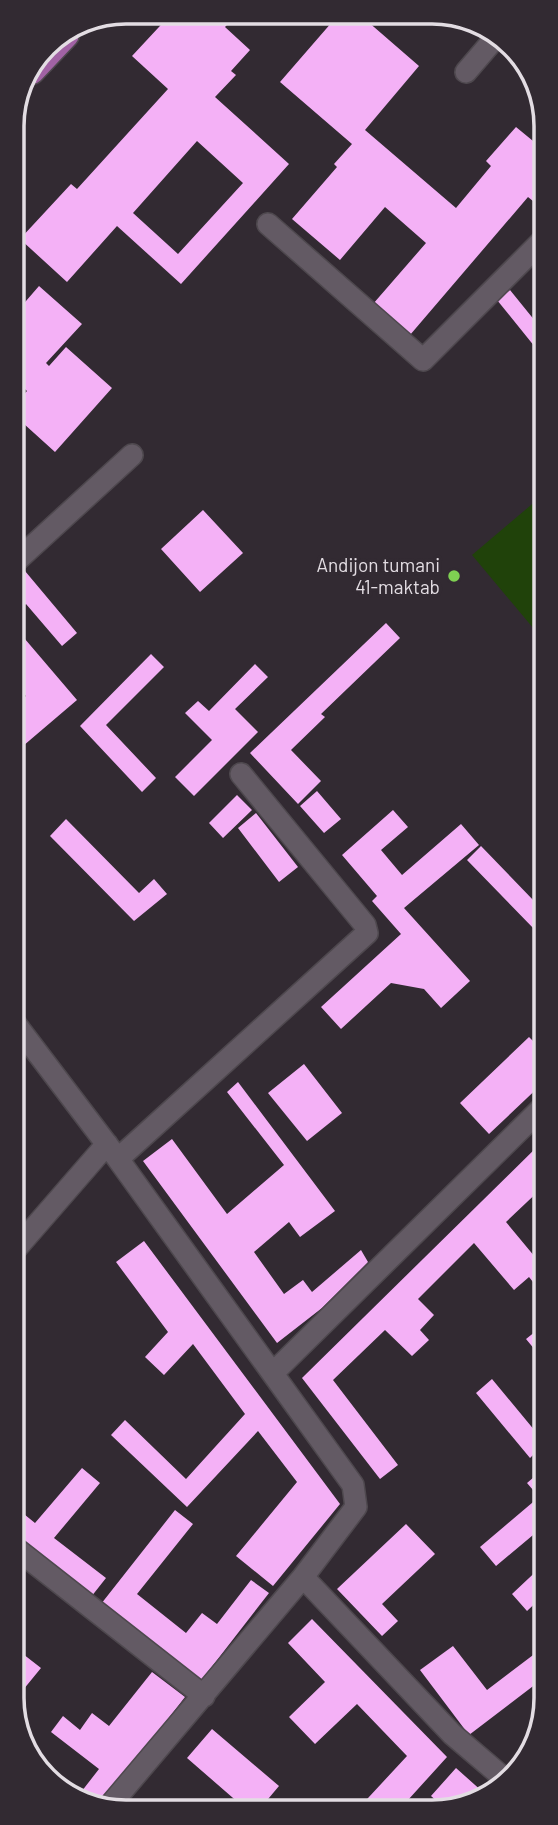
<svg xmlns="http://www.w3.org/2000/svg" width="558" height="1825" font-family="Barlow,sans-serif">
	<rect width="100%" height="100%" fill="#322a32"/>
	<path fill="#20420a" d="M544,494V641L472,555Z"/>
	<path fill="#f4b1f6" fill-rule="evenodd" d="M172,13H238L225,27L250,50L231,71L236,75L215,97L289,164L181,284L117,226L67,282L20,239L71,184L77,189L168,89L132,56ZM197,141L243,183L178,254L133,213Z
		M339,14H359L419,66L365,130L456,208L491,166L486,161L516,127L544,150V210L528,197L410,335L373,304L426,243L385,207L340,260L292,219L337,167L334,164L352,144L280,82Z
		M39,286L82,324L46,363L49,366L66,347L112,388L55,452L13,414V407L27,391L24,388L13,401V316Z
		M510,290L544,332V348L539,352L497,300Z
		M203,510L243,553L200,592L161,549Z
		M25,571L77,633L62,646L26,604L13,615V582Z
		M386,623L400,638L321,714L325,717L291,750L321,781L298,804L250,753Z
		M13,625L77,700L23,746L13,734V707L26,696L13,681Z
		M151,654L164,667L106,725L156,778L142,792L80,726Z
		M255,664L268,677L235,709L258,732L194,796L175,777L212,740L185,713L198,701L209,711Z
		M317,791L341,819L324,833L300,806Z
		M237,795L252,810L223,838L209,823Z
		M393,810L408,827L381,850L402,875L461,824L479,845L404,908L470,981L441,1008L424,989L391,983L341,1029L321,1007L401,934L372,901L377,896L342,855Z
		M256,813L298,867L279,882L238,828Z
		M66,819L139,893L154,879L167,894L134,921L50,836Z
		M481,846L535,902L545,892V920L535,930L467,860Z
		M529,1037L545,1053V1081L489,1134L460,1103Z
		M304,1064L342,1113L307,1141L268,1093Z
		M238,1082L335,1211L300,1237L289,1222L254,1252L284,1294L303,1280L312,1292L361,1250L368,1262L322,1308L277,1343L143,1161L172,1139L227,1214L284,1165L227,1092Z
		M545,1139V1185L506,1222L545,1269V1297L529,1277L514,1290L474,1243L418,1299L434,1315L420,1330L429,1340L412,1356L385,1330L333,1380L398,1465L380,1479L302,1378Z
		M144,1241L340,1504L273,1586L236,1556L297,1482L258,1431L187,1507L111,1435L125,1420L186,1479L245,1414L193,1344L164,1375L145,1357L168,1332L116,1262Z
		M541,1327L545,1333V1362L526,1339Z
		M492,1379L545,1443L530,1458L476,1393Z
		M82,1468L100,1483L54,1538L106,1578L91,1597L14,1536V1506L35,1523Z
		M541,1471L545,1477V1525L496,1566L480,1547L539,1497L527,1483Z
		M175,1510L193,1524L137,1594L186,1633L202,1613L217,1624L251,1580L269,1593L200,1682L101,1604Z
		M406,1524L435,1554L382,1604L398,1621L382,1636L337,1589Z
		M545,1563V1594L527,1611L512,1594Z
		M312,1619L447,1757L398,1811H356L407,1756L357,1704L315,1744L289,1717L325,1682L288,1643Z
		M453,1646L487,1690L545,1646V1677L469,1735L420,1670Z
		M14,1647L41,1668L14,1701Z
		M152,1672L185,1697L99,1808L78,1796L99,1769L51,1732L63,1716L80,1730L92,1713L109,1726Z
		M212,1729L279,1786L258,1811H248L187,1758Z
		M456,1768L484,1793L454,1811H448L431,1796Z"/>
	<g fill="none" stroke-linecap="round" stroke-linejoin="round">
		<g stroke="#4e484e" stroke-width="24">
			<path id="minor" d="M466,72L496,37
				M268,224L423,360L544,239
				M13,564L132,455
				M14,1022L118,1159L353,1485L356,1507L303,1577L452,1734L506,1780
				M118,1159L367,933L365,925L241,774
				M14,1251L107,1144
				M273,1373L545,1105
				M14,1547L204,1696
				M106,1810L303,1577"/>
		</g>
		<g stroke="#4e484e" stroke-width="24">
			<path id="major" d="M33,73L68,36"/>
		</g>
		<use href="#minor" stroke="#635a64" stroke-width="21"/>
		<use href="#major" stroke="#a162a4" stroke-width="21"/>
	</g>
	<circle fill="#7fd052" stroke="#322a32" stroke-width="2.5" cx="454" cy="576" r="7"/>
	<g text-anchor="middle" stroke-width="7" stroke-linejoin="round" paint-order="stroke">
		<g font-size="19" fill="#e3dde3" stroke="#322a32" text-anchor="end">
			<text x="440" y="572">Andijon tumani<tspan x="440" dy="22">41-maktab</tspan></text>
		</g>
	</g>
	<path d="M0 0H558V1825H0ZM126 24H432A102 102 0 0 1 534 126V1698A102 102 0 0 1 432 1800H126A102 102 0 0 1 24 1698V126A102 102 0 0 1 126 24Z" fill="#322a32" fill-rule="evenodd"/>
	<path fill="none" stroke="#e3dde3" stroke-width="3.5" d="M126 24H432A102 102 0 0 1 534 126V1698A102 102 0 0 1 432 1800H126A102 102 0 0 1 24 1698V126A102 102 0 0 1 126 24Z"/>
</svg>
